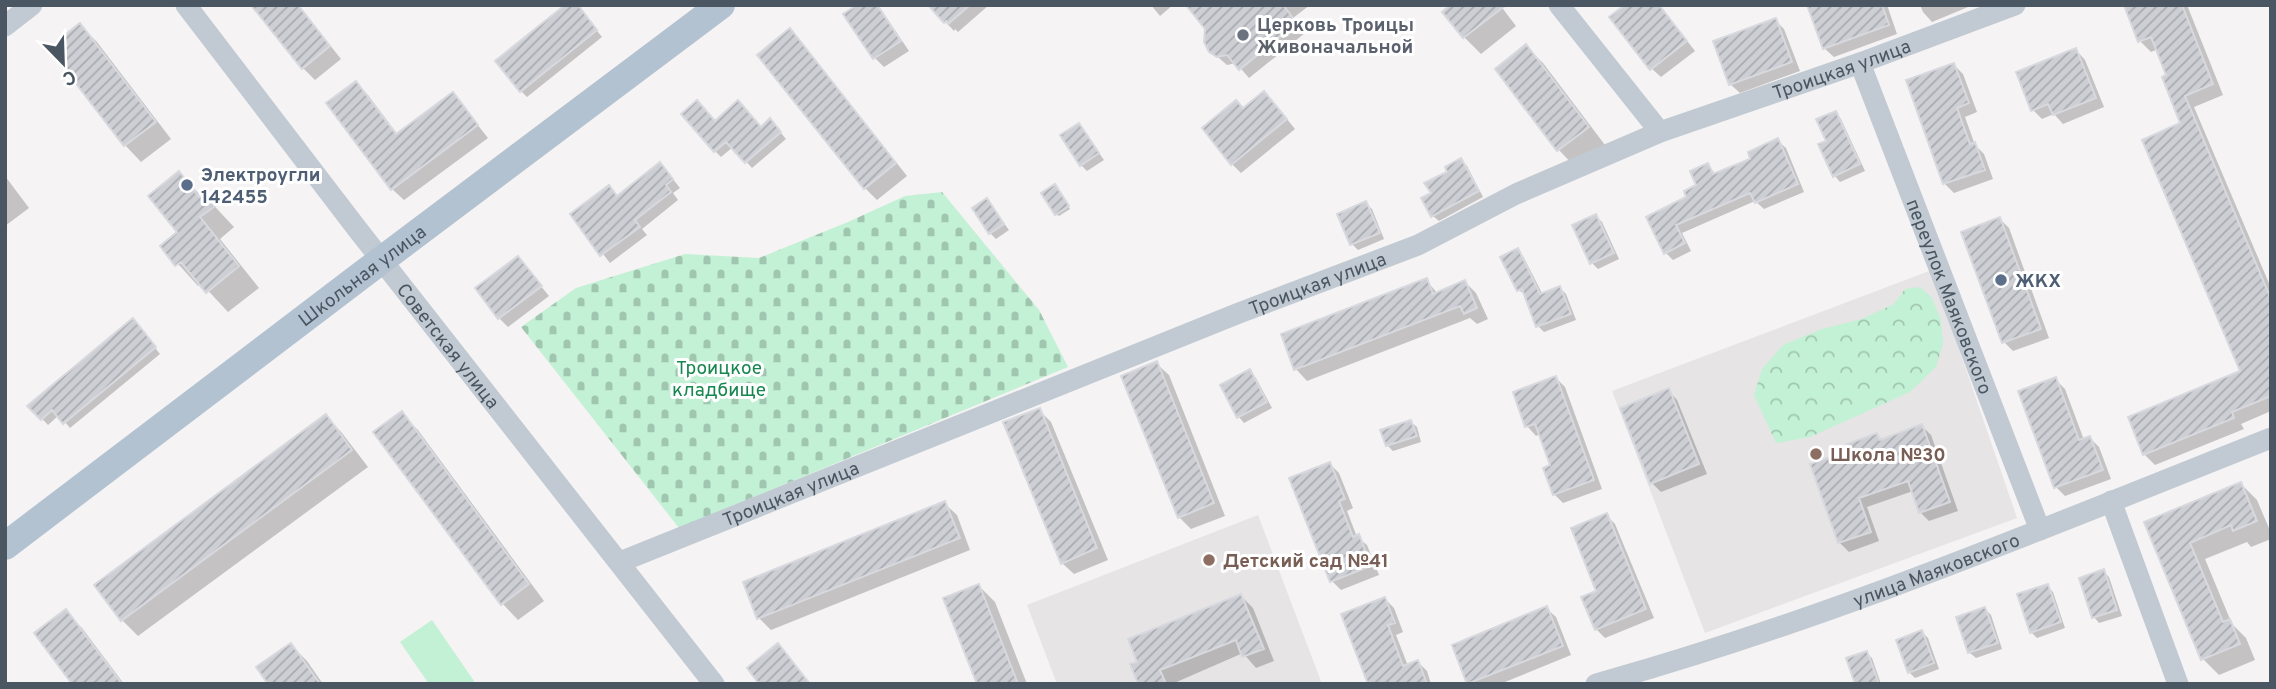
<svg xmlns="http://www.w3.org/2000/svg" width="2276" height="689" font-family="Overpass,sans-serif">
	<defs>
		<pattern id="forest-crowns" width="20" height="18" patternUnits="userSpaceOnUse" patternTransform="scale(1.75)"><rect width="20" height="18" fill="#c3f1d5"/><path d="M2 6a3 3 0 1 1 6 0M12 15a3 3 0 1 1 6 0" fill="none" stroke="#a0c6b0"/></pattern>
		<pattern id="cemetery-stones" width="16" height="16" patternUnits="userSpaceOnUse" patternTransform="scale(1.75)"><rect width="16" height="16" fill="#c3f1d5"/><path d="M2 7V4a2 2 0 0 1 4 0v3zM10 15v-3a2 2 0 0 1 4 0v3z" fill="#a0c6b0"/></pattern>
		<pattern id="building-hatch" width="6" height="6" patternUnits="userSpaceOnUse" patternTransform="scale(1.75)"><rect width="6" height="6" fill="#cdcfd5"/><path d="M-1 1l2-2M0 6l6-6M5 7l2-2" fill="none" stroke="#a8abb0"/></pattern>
	</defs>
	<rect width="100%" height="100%" fill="#f5f3f3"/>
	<path fill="#e6e4e5" d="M1932,270L2017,518L1705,633L1612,391Z
		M1258,515L1322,684H1057L1027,605Z"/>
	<path fill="url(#forest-crowns)" d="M1920,287L1932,298L1941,320L1943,344L1936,367L1910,392L1810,437L1776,443L1754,395L1762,369L1783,345L1822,329L1862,319L1894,304L1905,289Z"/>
	<path fill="url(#cemetery-stones)" d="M942,192L1039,310L1068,367L679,528L521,327L576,288L685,254L759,258L848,222L905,196Z"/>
	<path fill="#c3f1d5" d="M432,620L474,681L470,684H429L400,642Z"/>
	<path fill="#0003" d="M298,5L341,59L315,80L303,68Z
		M576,5L602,37L527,97L521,91Z
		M860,5H878L909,51L884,67L875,58L846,15Z
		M930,5H989L958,32L955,29L954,31Z
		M1151,5H1173L1160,16Z
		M1203,5H1310L1293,18L1305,33L1249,78L1236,63L1227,65L1211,51Z
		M1500,5L1516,26L1481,54L1464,37L1445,12Z
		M1628,5H1659L1695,51L1661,77L1651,68Z
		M1809,5H1887L1897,34L1834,57L1824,48Z
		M1920,5H1973L1932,22L1923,12Z
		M2126,5H2187L2223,95L2194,107L2271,288V411L2241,424L2244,429L2155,465L2144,454L2242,372L2183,124L2168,76L2158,49L2151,52L2140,41Z
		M1775,20L1784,29L1800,71L1740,93L1730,84Z
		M80,25L97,42L171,139L141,162L125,145L69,46Z
		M790,31L802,43L907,176L877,200L865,188Z
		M1526,47L1543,63L1605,145L1575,167L1559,150L1497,69Z
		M2076,50L2085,60L2104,107L2063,124L2054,114L2042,119L2033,110Z
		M1954,65L1963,74L1977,112L1965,117L1975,145L1984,154L1993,179L1954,193L1945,184L1908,81Z
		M356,83L368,95L398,135L453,94L488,138L404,200L392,189Z
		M1273,102L1295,129L1241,173L1232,164L1243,110Z
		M1835,113L1841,119L1865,171L1840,182L1835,176L1828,142Z
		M715,123L761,129L776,127L786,139L752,168L733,147L721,157L715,151Z
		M1079,125L1104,160L1087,171L1081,165Z
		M1778,141L1786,148L1804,192L1764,209L1755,201L1682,233L1691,251L1673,260L1666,253L1649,218L1688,198L1699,186L1708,165L1716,175L1753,160Z
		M1461,160L1467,166L1483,197L1439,221L1433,216V194Z
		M179,173L202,197L204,195L234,227L220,239L259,288L228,312L201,283L198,286L162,246L180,233Z
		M668,173L680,188L673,193L678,200L642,229L647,235L610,263L572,214L609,187L619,198Z
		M5,176L29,208L5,226Z
		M1057,189L1070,209L1059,216L1056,214Z
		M987,200L1009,230L996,239L990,233Z
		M1366,204L1372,209L1384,239L1358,250L1352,244Z
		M1596,216L1602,222L1619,259L1598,269L1592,263L1574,226Z
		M2000,219L2009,228L2049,338L2013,351L2004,342L1963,233Z
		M1517,251L1523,256L1543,295L1560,288L1566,294L1576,320L1544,332L1538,326L1526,296L1519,290L1503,258Z
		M518,258L549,296L508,327L499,318Z
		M1426,280L1438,294L1465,282L1476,293L1488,319L1477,324L1470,318L1307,381L1296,369L1283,335Z
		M138,326L160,354L70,428L59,415L48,425L30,406Z
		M1157,364L1169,375L1225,516L1191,529L1179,517Z
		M1250,372L1256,378L1272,408L1244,423L1239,417Z
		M1556,378L1565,387L1602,489L1563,503L1554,494L1552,466L1540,434L1536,436L1527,426Z
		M2056,380L2065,389L2084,440L2090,438L2099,447L2111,479L2065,496L2056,487Z
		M1668,390L1677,400L1707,474L1661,492L1652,483Z
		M1039,410L1051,422L1108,560L1074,574L1062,563Z
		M401,414L418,430L544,601L518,620L502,603Z
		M326,416L342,433L368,467L138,636L122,620Z
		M1411,422L1417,427L1421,442L1393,451L1387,445Z
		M1922,426L1931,435L1958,511L1929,521L1920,512L1913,491L1867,507L1879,541L1849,552L1840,543L1812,465L1851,451L1877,435L1883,440Z
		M1330,464L1339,473L1353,508L1347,511L1357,537L1367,545L1379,575L1341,590L1332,581Z
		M2241,484L2257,500L2271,533V539L2251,547L2247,542L2205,559L2232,624L2246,638L2255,660L2219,675L2203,659L2147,523Z
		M945,504L957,515L970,550L771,630L759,618Z
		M1606,515L1615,524L1654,618L1605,638L1596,629Z
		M2103,571L2109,577L2122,616L2099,623L2094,617Z
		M979,586L995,602L1027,684H979Z
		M2047,586L2053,592L2065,628L2037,638L2031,632Z
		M1241,596L1253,608L1274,661L1256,668L1243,653L1172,684H1140Z
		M1385,599L1394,608L1403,632L1396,635L1408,666L1418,662L1427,671L1431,684H1370Z
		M1546,608L1556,617L1571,655L1500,684H1470L1454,646Z
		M1985,609L1991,615L2002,649L1976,658L1970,653L1958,618Z
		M65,611L82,628L124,684H75Z
		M1922,632L1928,638L1939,669L1915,678L1909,672Z
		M291,645L307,661L323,684H270Z
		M1866,653L1872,658L1881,684H1857Z"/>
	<path fill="url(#building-hatch)" stroke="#d7d9de" stroke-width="2" d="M251,5H298L330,46L302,69Z
		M565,5H578L597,30L520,92L495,61Z
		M857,5H877L901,41L873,59L843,14Z
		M928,5H970L948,24L946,21L944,23Z
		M1186,5H1283L1297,23L1239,70L1227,55L1217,57L1209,52L1204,42L1205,29Z
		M1450,5H1506L1463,38L1442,12Z
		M1625,5H1659L1687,41L1650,70L1609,17Z
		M1807,5H1882L1889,25L1823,49Z
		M2124,5H2182L2213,84L2185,96L2271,299V396L2232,412L2234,418L2143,455L2128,417L2240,371L2142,140L2180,123L2162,77L2166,75L2151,37L2138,42Z
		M1776,18L1792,62L1729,85L1713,41Z
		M80,23L156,122L124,146L54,55L67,45L61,38Z
		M790,28L896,163L864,189L757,55Z
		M1526,44L1589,127L1557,151L1495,69Z
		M2076,48L2096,98L2053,115L2048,104L2031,111L2016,72Z
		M1954,63L1969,103L1957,108L1970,144L1975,142L1985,170L1943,184L1906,80Z
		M356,81L396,134L453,92L478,125L391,190L326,103Z
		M1264,91L1287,119L1231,165L1202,128L1236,100L1243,108Z
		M697,100L715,121L738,100L761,127L770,118L781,132L745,163L726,142L714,152L681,114Z
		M1836,111L1860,164L1833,177L1818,144L1826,141L1816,119Z
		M1079,123L1099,153L1080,166L1060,135Z
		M1778,138L1798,184L1755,203L1750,193L1676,225L1685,243L1664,254L1646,217L1686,197L1684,191L1696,185L1690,171L1708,163L1713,174L1750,159L1748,152Z
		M1461,158L1479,191L1431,217L1421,198L1431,193L1424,183L1447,172L1445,167Z
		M660,162L673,179L666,185L671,192L635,220L640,227L600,256L570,214L609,185L617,196Z
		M179,171L199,197L205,193L215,206L200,217L239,266L206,293L181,262L175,266L160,246L177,232L148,196Z
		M1055,184L1069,206L1055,215L1041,193Z
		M987,198L1004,224L989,234L972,208Z
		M1366,201L1380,233L1350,245L1337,214Z
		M1596,214L1614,253L1590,264L1572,225Z
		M2000,217L2041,329L2002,343L1961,232Z
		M1518,248L1540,294L1560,286L1571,314L1536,327L1522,289L1517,291L1500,257Z
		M518,256L542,286L498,319L475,288Z
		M1427,278L1433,294L1465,280L1477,308L1464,314L1460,306L1294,370L1281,334Z
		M133,318L156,347L63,424L52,410L41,420L27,406Z
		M1157,361L1214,503L1178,518L1121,376Z
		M1250,369L1267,402L1237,418L1220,385Z
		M1556,376L1594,480L1553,495L1543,468L1550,465L1535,424L1525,427L1513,392Z
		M2056,377L2079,440L2090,436L2103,470L2054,488L2018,391Z
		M1669,388L1699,464L1650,484L1620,408Z
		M1040,408L1097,548L1061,564L1003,422Z
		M402,411L529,584L501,605L373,432Z
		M326,414L352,450L121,621L94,585Z
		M1411,420L1417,436L1386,446L1380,430Z
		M1922,424L1950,502L1919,513L1908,481L1859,498L1871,532L1838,543L1810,464L1849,450L1847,444L1877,433L1880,440Z
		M1330,462L1345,499L1339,501L1353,537L1359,534L1371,566L1330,582L1289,478Z
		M2241,482L2257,521L2233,531L2231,525L2190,543L2223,622L2230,619L2240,644L2201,660L2144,522Z
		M945,501L960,538L757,619L743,582Z
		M1607,513L1646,609L1595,630L1581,597L1596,591L1571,528Z
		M2104,569L2117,610L2092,618L2079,578Z
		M979,584L1018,684H977L943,598Z
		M2048,584L2061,622L2030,633L2017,594Z
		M1241,594L1264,649L1242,657L1236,640L1160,670L1166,684H1138L1130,664L1137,662L1128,639Z
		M1385,597L1395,623L1388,625L1403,666L1418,660L1427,684H1368L1341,614Z
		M1547,606L1563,646L1467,684L1452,645Z
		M1985,607L1998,643L1968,653L1956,617Z
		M66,609L122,684H72L34,633Z
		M1922,630L1934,663L1908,673L1896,640Z
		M291,643L320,684H268L256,667Z
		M778,643L810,684H759L747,668Z
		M1867,651L1879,684H1855L1846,658Z"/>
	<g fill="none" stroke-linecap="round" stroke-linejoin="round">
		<g stroke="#c1cad2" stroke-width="21">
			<path id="s1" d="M186,5L358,230L714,684"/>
			<path d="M1559,5L1660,132"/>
			<path d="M5,26L32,5"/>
			<path id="s2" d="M1860,63L2040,530"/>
			<path d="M2111,501L2178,684"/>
			<path id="s3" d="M620,562L1239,313L1418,245L1516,194L1660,132L1860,63L2015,5"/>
			<path id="s4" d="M1596,684C1827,620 2049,526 2271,438"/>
		</g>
		<path stroke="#b3c2d1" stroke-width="28" id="s5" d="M5,546L363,274L721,5"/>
	</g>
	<circle fill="#6b7280" stroke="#fff" stroke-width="2.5" cx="1243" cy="35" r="7"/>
	<g fill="#5c6f8a" stroke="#fff" stroke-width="2.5">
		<circle cx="187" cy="185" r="7"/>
		<circle cx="2001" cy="280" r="7"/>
	</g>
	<g fill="#8d6e63" stroke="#fff" stroke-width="2.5">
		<circle cx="1816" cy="454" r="7"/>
		<circle cx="1209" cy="560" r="7"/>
	</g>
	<g text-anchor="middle" stroke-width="6" stroke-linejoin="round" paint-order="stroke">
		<g font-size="19" font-weight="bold" fill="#5b616d" stroke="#fff" text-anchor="start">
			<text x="1257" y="31">Церковь Троицы<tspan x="1257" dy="22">Живоначальной</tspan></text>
		</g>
		<g font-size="19" fill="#4a5661" stroke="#fff">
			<text dy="7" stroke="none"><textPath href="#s3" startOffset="1318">Троицкая улица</textPath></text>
			<text dy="7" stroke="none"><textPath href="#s5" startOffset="448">Школьная улица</textPath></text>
			<text dy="7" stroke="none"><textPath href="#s3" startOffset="751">Троицкая улица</textPath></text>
			<text dy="7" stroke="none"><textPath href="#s2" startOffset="250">переулок Маяковского</textPath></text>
			<text dy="7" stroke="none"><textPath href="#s1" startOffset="430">Советская улица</textPath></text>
			<text dy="7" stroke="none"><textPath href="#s3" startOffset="184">Троицкая улица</textPath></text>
			<text dy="7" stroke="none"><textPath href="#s4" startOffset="359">улица Маяковского</textPath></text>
		</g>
		<g font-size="19" font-weight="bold" fill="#4e5e75" stroke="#fff" text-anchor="start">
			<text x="201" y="181">Электроугли<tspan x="201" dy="22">142455</tspan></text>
			<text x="2015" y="287">ЖКХ</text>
		</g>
		<g font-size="19" fill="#17864f" stroke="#fff">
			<text x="719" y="374">Троицкое<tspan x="719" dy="22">кладбище</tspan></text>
		</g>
		<g font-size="19" font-weight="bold" fill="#785e54" stroke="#fff" text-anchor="start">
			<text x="1830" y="461">Школа №30</text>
			<text x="1223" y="567">Детский сад №41</text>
		</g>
	</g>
	<rect width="2276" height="689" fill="none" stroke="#4a5661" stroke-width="14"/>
	<g transform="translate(63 63) rotate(157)" stroke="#ffffff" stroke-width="5" paint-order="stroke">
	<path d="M0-5L12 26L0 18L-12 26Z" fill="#4a5661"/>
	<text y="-10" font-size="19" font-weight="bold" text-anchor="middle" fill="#4a5661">С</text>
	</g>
</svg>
